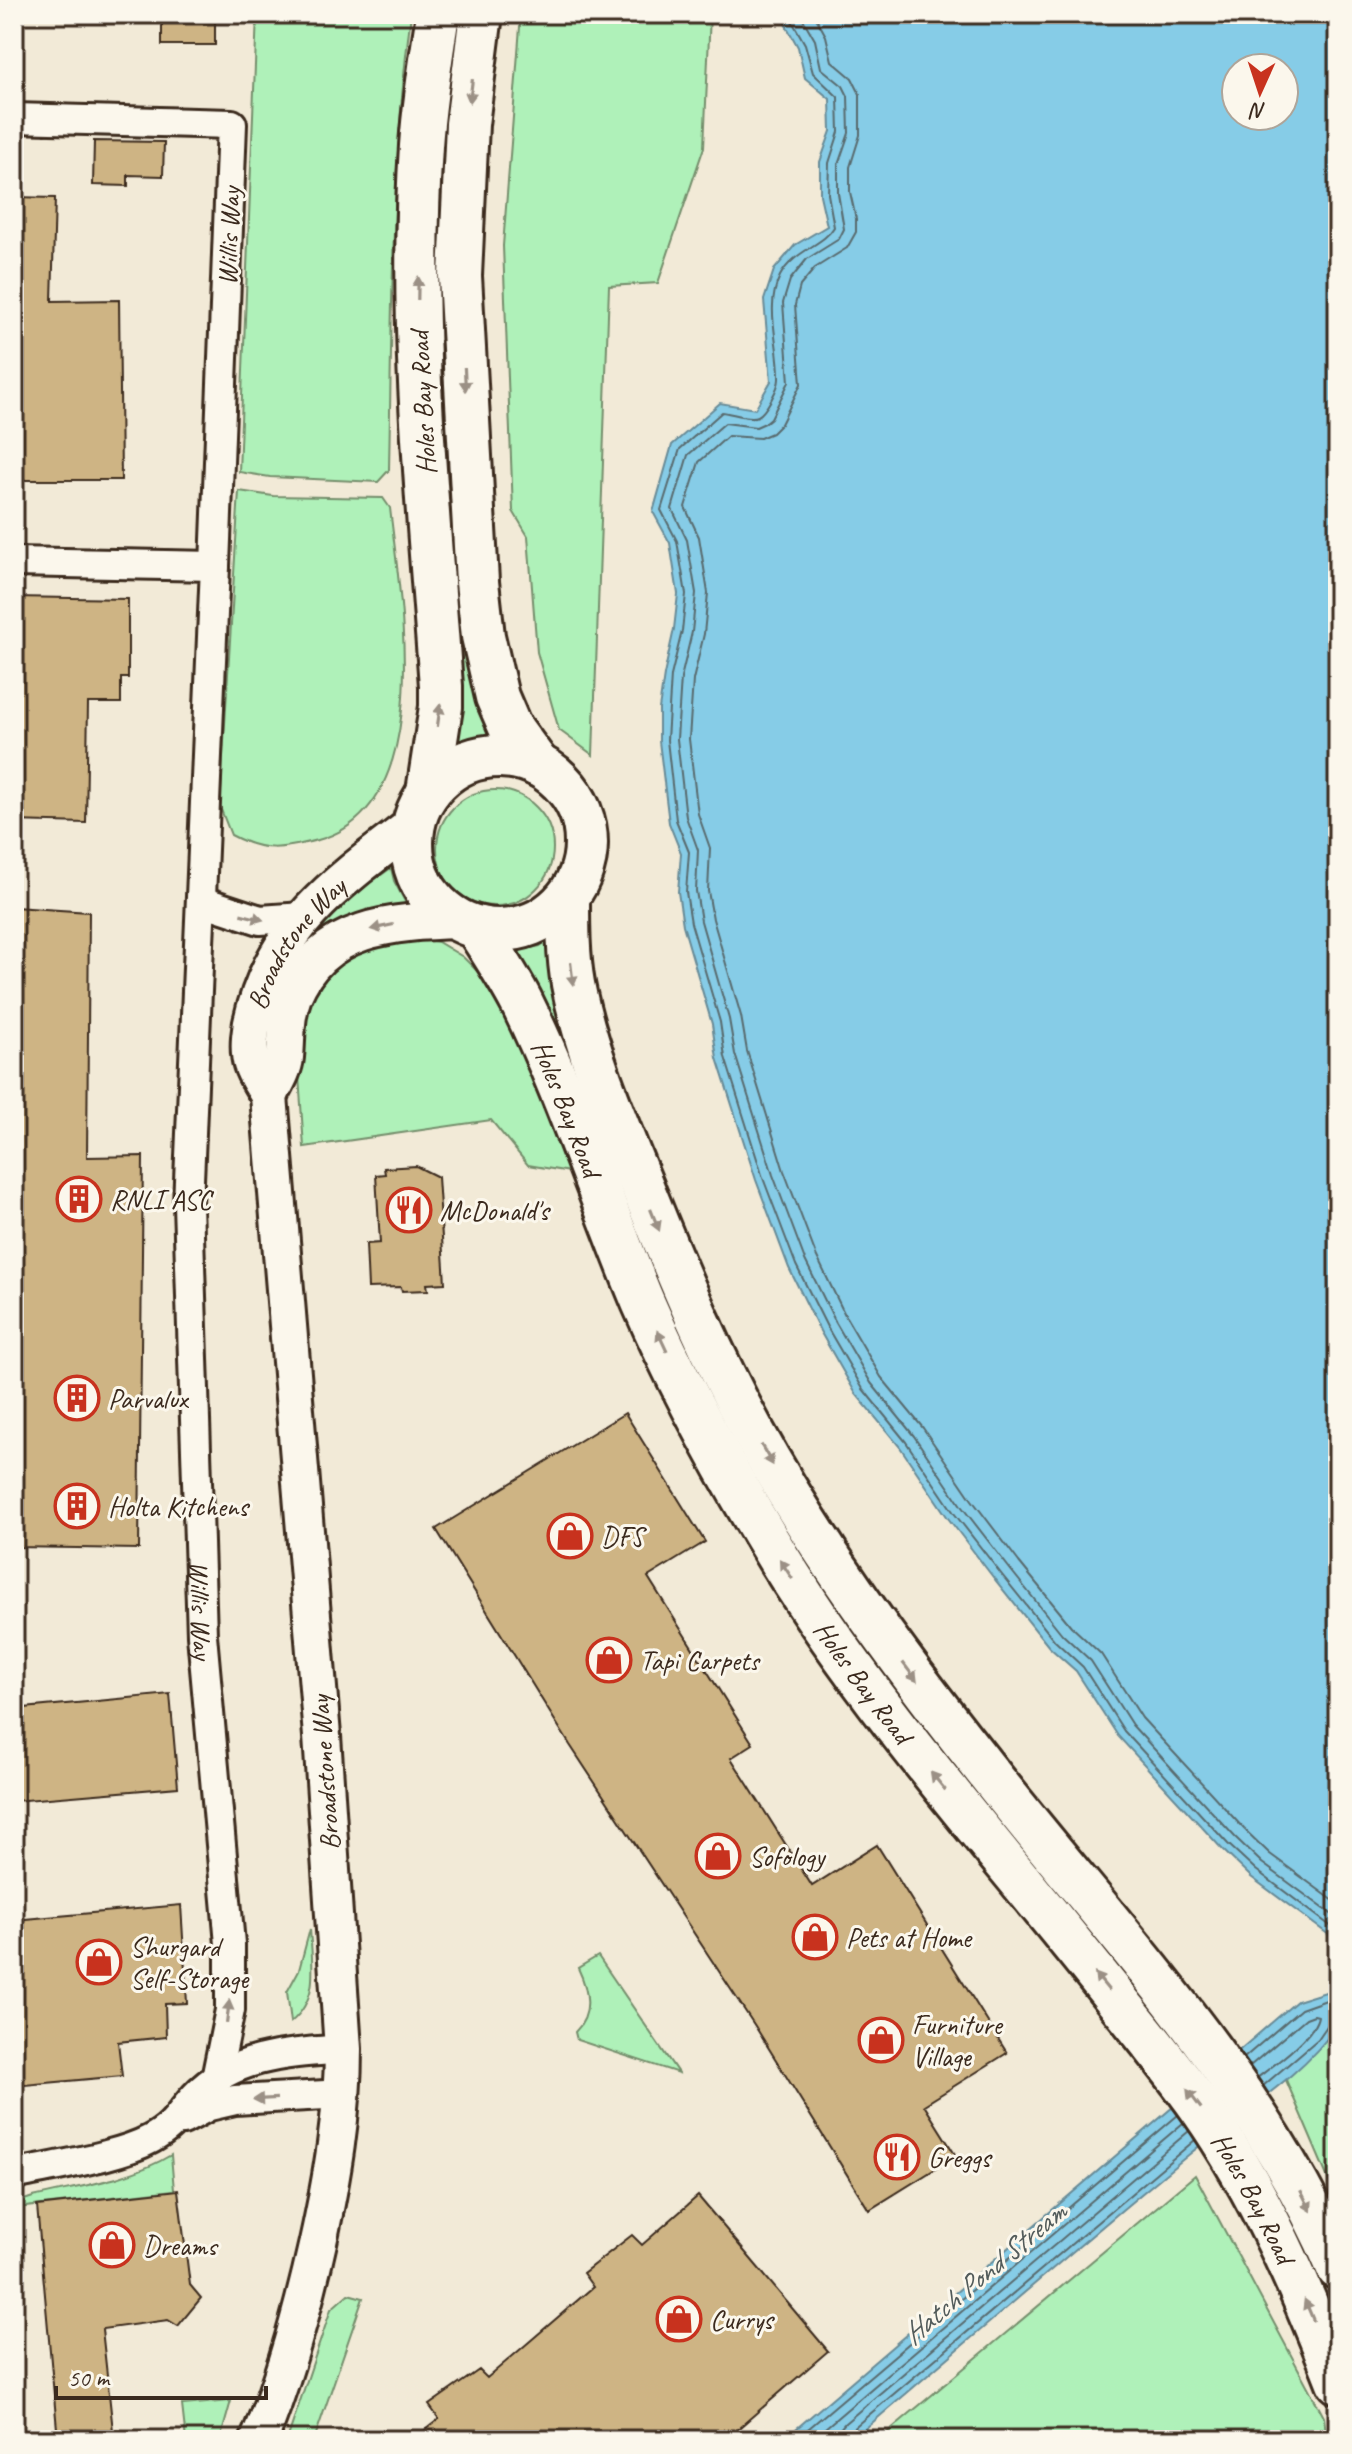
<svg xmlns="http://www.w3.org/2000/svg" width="1352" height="2454" font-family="Caveat,sans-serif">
	<rect width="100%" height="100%" fill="#f2ead7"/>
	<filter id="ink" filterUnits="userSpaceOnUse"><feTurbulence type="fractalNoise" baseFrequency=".0125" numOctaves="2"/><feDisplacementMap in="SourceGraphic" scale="16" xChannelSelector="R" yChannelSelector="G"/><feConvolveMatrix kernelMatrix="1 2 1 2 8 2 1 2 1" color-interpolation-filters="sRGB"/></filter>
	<g filter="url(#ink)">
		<path fill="#aff1b9" stroke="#758e6c" stroke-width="2" d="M257,14H411C391,166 392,318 389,470L378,482L270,477L239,472Z
			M521,14H710L704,147L658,283L609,286L593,755L559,730L537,652L528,536L513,511L503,246Z
			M239,491L273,496L383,498L390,508C400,598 439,807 318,840C283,849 264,853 231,835L220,807Z
			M468,629L501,743H484L452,753L457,630Z
			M437 848a58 58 0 1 1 116 0a58 58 0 1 1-116 0Z
			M391,868L394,881L410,911L350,920L272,1061L263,1062L282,973L329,912Z
			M412,937L438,942L463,957L486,980L506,1011L576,1173L528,1165L491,1120L304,1147L297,1048L299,1022L321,975L358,946Z
			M551,938L581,1054L570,1058L515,951L540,946Z
			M310,1929C312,1964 320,1998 291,2022L287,1992L299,1970Z
			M598,1956L678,2073L577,2040L575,2032C594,2014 588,1989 578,1968Z
			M1338,2024V2202L1283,2073Z
			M171,2155L174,2190L16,2208L18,2202L33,2197C79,2186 130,2180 171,2155Z
			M1195,2175L1324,2417L1327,2440H878Z
			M348,2294L363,2298L314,2440H287L331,2309Z
			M231,2401L220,2440H186L182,2405Z"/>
		<path fill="#86cce7" stroke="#688b97" stroke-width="2" fill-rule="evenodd" d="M763,14H1338V2024C1304,2075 1240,2113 1192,2152C1077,2246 965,2344 852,2440H783L1297,2001L1329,1991L1336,1972L1329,1935L1251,1877L1223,1850L1118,1736L1076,1671L1049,1647L996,1581L948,1518L900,1447L856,1394L820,1331L789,1268L756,1180L717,1058L712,1024L683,925L678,892L681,853L669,823L659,741V709L664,675L674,629L678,594L670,543L653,512L672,445L720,403L755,409L771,381L764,300L774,270L795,245L827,226L820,195V162L831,131L830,99L805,78L798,47L782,18ZM1236,68H1284V116H1236Z"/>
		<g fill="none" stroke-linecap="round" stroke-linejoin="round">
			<path stroke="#596b6e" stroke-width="2" d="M788,14L805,44L813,73L838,97L839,132L829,163L828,194L834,227C824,245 793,251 780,276C764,309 780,344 779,379C779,387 766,412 758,416C750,420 732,413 722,412L680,449L661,510L677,541L686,594L682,631L671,676L667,740L676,820L689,852L686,892L691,923L720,1022L725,1057L763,1178L796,1265L827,1327L863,1389L906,1442L954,1513L1002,1575L1055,1641L1083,1667L1124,1731L1228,1844L1256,1870L1333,1928L1338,1940
				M800,14L815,40L821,68L843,86L848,96L849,133L838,165V193L844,229L839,239L807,259L790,280L783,303L789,382L771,418L765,423L756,427L725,423L688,455L672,509L687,540L696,593L692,632L681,678L677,739L686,817L698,850L696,891L701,921L729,1019L735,1054L773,1175L805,1260L836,1323L871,1383L914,1436L962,1507L1010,1569L1062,1634L1091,1661L1132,1725L1235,1837L1262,1863L1338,1919
				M814,14L826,36L832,61L852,78L860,94V135L850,167V192L856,219V232L847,248L815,268L800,286L795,305L801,384L781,424L772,433L760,438L728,436L699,462L685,507L699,537L708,593L704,634L693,680L689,739L698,814L710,848L708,891L713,919L741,1016L747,1051L784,1171L816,1255L846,1317L881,1377L923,1428L972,1500L1019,1562L1071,1626L1101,1654L1142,1718L1244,1829L1270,1854L1338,1904
				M1244,2058L1301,2009L1332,1998L1338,1989
				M1250,2066L1306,2018L1314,2015L1318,2016C1315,2036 1274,2065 1257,2078
				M1263,2086L1318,2039L1329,2023L1338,2021
				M795,2440L1178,2115
				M811,2440L1183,2123
				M838,2440L839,2430L845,2423L1189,2131
				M848,2440L851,2430L1195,2140"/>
		</g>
		<path fill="#ceb484" stroke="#3b2a1e" stroke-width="2" d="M162,14H215V45H162Z
			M94,141L164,142L163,176L128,175V186L93,185Z
			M14,197L55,198L52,301L119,300L121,480H14Z
			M14,597L128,599V678H121V703H88L86,823L14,821Z
			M14,907L89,912L87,1157L143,1156L139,1549L14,1547L17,1236Z
			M416,1166L438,1177L445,1283L427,1284L428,1290L402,1291L401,1287L368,1288L366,1244L380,1243L376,1175L385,1174L384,1168Z
			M625,1413L705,1542L648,1577L753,1744L731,1758L812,1886L877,1845L1007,2053L924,2105L956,2156L869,2210L755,2026L570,1745L436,1529Z
			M170,1694L178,1787L14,1801V1709Z
			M181,1905L187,2003L165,2004L166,2037L118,2042L122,2076L14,2086V1920Z
			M178,2190L190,2285L201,2298L178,2326L168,2320L102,2329L114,2440H58L37,2206Z
			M698,2196L828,2351L725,2440H412L439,2419L429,2405L479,2370L487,2378L593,2287L583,2273L632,2235L642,2245Z"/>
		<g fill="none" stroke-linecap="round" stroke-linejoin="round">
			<g stroke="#3b2a1e" stroke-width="34">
				<g id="minor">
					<path d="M14,118L232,124L215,566"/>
					<path id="s1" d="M14,562L215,566L188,1204L202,1635L230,1944V2010L216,2079"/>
					<path d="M202,901L260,920L304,917"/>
					<path d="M183,2120L209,2106L235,2100L343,2094"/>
					<path d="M14,2175C52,2166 118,2157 151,2139C175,2126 178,2115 195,2096C233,2055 291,2053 343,2049"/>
				</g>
			</g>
			<g stroke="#3b2a1e" stroke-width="42">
				<g id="major">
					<path d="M269,1096C275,1084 284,1070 285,1057C287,1036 285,1017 293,996C322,925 394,922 459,920"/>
					<path id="s2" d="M259,2440C285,2376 303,2310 318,2242C332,2178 343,2114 343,2049L322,1736L269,1096C264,1086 255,1075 252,1064C247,1049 251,1024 255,1010C279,921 345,877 414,824"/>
				</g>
			</g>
			<g stroke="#3b2a1e" stroke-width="48">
				<g id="highway">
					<path d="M481,14L467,124L460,276L477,582L483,636L497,697L509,725L538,765"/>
					<circle cx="499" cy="843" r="87"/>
					<path d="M428,792L441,707V686C428,506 409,326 421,146C424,102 431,58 438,14"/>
					<path d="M568,897C568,926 568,956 573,984C587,1057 619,1128 646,1196C678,1276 711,1354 752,1430C816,1547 895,1655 978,1760C1103,1921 1259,2079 1338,2268"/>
					<path id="s3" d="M477,928C492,952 508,976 521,1001C569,1098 601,1202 643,1302C681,1390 729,1477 779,1559C877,1717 1002,1854 1117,2000C1145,2035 1174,2070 1201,2108C1260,2192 1301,2287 1338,2382"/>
				</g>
			</g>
			<use href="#minor" stroke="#fbf7ec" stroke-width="28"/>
			<use href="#major" stroke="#fbf7ec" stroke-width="36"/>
			<use href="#highway" stroke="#fbf7ec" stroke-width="42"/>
		</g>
		<defs><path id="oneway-solid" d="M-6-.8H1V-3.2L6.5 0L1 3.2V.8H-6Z" transform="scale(2)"/></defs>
		<g fill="#9b9085">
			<use href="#oneway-solid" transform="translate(471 91) rotate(97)"/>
			<use href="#oneway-solid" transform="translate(418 288) rotate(-89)"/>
			<use href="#oneway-solid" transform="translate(465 379) rotate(87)"/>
			<use href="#oneway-solid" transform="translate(439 715) rotate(-82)"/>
			<use href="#oneway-solid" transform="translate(252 917) rotate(14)"/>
			<use href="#oneway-solid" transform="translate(382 927) rotate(168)"/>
			<use href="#oneway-solid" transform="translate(572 974) rotate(83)"/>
			<use href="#oneway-solid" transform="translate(655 1220) rotate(68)"/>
			<use href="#oneway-solid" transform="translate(662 1341) rotate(-115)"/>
			<use href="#oneway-solid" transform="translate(767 1455) rotate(60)"/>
			<use href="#oneway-solid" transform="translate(786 1569) rotate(-123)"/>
			<use href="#oneway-solid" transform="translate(910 1672) rotate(53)"/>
			<use href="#oneway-solid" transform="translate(938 1781) rotate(-129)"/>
			<use href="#oneway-solid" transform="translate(1102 1982) rotate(-129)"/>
			<use href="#oneway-solid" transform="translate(228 2012) rotate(-83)"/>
			<use href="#oneway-solid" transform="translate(265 2099) rotate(177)"/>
			<use href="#oneway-solid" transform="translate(1194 2099) rotate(-127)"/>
			<use href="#oneway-solid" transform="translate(1306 2201) rotate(63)"/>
			<use href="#oneway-solid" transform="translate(1309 2310) rotate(-113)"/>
		</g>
	</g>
	<defs>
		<g id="building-ring" transform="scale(2.3)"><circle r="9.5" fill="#fbf7ec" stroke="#c8321e" stroke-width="1.5"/><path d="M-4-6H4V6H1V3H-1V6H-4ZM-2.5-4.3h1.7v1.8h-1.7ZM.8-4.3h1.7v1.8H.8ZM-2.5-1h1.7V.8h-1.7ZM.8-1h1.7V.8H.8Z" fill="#c8321e"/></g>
		<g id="restaurant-ring" transform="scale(2.3)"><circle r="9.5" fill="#fbf7ec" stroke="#c8321e" stroke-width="1.5"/><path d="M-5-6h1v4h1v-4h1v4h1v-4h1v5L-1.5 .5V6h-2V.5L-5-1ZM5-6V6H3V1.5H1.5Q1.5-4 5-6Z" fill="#c8321e"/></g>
		<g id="shop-ring" transform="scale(2.3)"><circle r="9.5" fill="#fbf7ec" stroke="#c8321e" stroke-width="1.5"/><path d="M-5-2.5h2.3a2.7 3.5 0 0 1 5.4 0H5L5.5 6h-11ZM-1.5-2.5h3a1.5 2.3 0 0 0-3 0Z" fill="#c8321e"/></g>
	</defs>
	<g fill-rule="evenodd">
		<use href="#building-ring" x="79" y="1199"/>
		<use href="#restaurant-ring" x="409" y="1210"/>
		<use href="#building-ring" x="77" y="1398"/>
		<use href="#building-ring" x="77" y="1506"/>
		<use href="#shop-ring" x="570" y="1536"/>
		<use href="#shop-ring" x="609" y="1660"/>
		<use href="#shop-ring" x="718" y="1856"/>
		<use href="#shop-ring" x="815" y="1937"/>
		<use href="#shop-ring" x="99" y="1962"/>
		<use href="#shop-ring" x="881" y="2040"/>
		<use href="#restaurant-ring" x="897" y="2157"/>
		<use href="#shop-ring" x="112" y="2245"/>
		<use href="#shop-ring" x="679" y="2319"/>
	</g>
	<g text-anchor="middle" stroke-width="6" stroke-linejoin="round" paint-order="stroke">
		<g font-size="28" fill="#3b2a1e" stroke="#fbf7ec">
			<text transform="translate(228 236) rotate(-88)" y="10">Willis Way</text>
			<text transform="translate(422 403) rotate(-93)" y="10">Holes Bay Road</text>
			<text dy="10" stroke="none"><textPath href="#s2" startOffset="1528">Broadstone Way</textPath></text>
			<text dy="10" stroke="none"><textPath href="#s3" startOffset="202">Holes Bay Road</textPath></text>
			<text dy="10" stroke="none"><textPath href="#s1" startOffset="1246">Willis Way</textPath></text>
			<text dy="10" stroke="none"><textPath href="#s3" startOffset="850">Holes Bay Road</textPath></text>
			<text transform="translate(324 1773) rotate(-94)" y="10">Broadstone Way</text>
			<text dy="10" stroke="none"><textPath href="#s3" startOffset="1498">Holes Bay Road</textPath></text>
		</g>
		<g font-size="28" fill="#3b2a1e" stroke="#fbf7ec" text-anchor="start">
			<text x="110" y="1209">RNLI ASC</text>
			<text x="440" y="1220">McDonald's</text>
			<text x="108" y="1408">Parvalux</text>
			<text x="108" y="1516">Holta Kitchens</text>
			<text x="601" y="1546">DFS</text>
			<text x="640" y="1670">Tapi Carpets</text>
			<text x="749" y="1866">Sofology</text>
			<text x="846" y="1947">Pets at Home</text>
			<text x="130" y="1956">Shurgard<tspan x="130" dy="32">Self-Storage</tspan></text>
			<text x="912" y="2034">Furniture<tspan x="912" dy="32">Village</tspan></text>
			<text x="928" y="2167">Greggs</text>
			<text x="143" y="2255">Dreams</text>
			<text x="710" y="2329">Currys</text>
		</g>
		<g font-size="30" font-style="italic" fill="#525b5a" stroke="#fbf7ec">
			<text transform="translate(984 2273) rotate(-40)" y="10">Hatch Pond Stream</text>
		</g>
	</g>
	<rect width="1352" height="2454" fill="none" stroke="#fbf7ec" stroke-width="48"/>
	<rect x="24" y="24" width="1304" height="2406" fill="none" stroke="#3b2a1e" stroke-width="3" filter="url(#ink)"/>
	<g transform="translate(1260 92) rotate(183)"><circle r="38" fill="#fbf7ec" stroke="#aea59a" stroke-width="2"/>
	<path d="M0-6L14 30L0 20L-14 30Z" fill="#c8321e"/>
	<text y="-12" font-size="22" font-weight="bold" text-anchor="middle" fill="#3b2a1e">N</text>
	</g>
	<path d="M56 2386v12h210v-12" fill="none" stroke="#3b2a1e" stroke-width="4"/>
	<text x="68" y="2386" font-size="24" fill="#3b2a1e" stroke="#fbf7ec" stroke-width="6" paint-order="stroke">50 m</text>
</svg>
